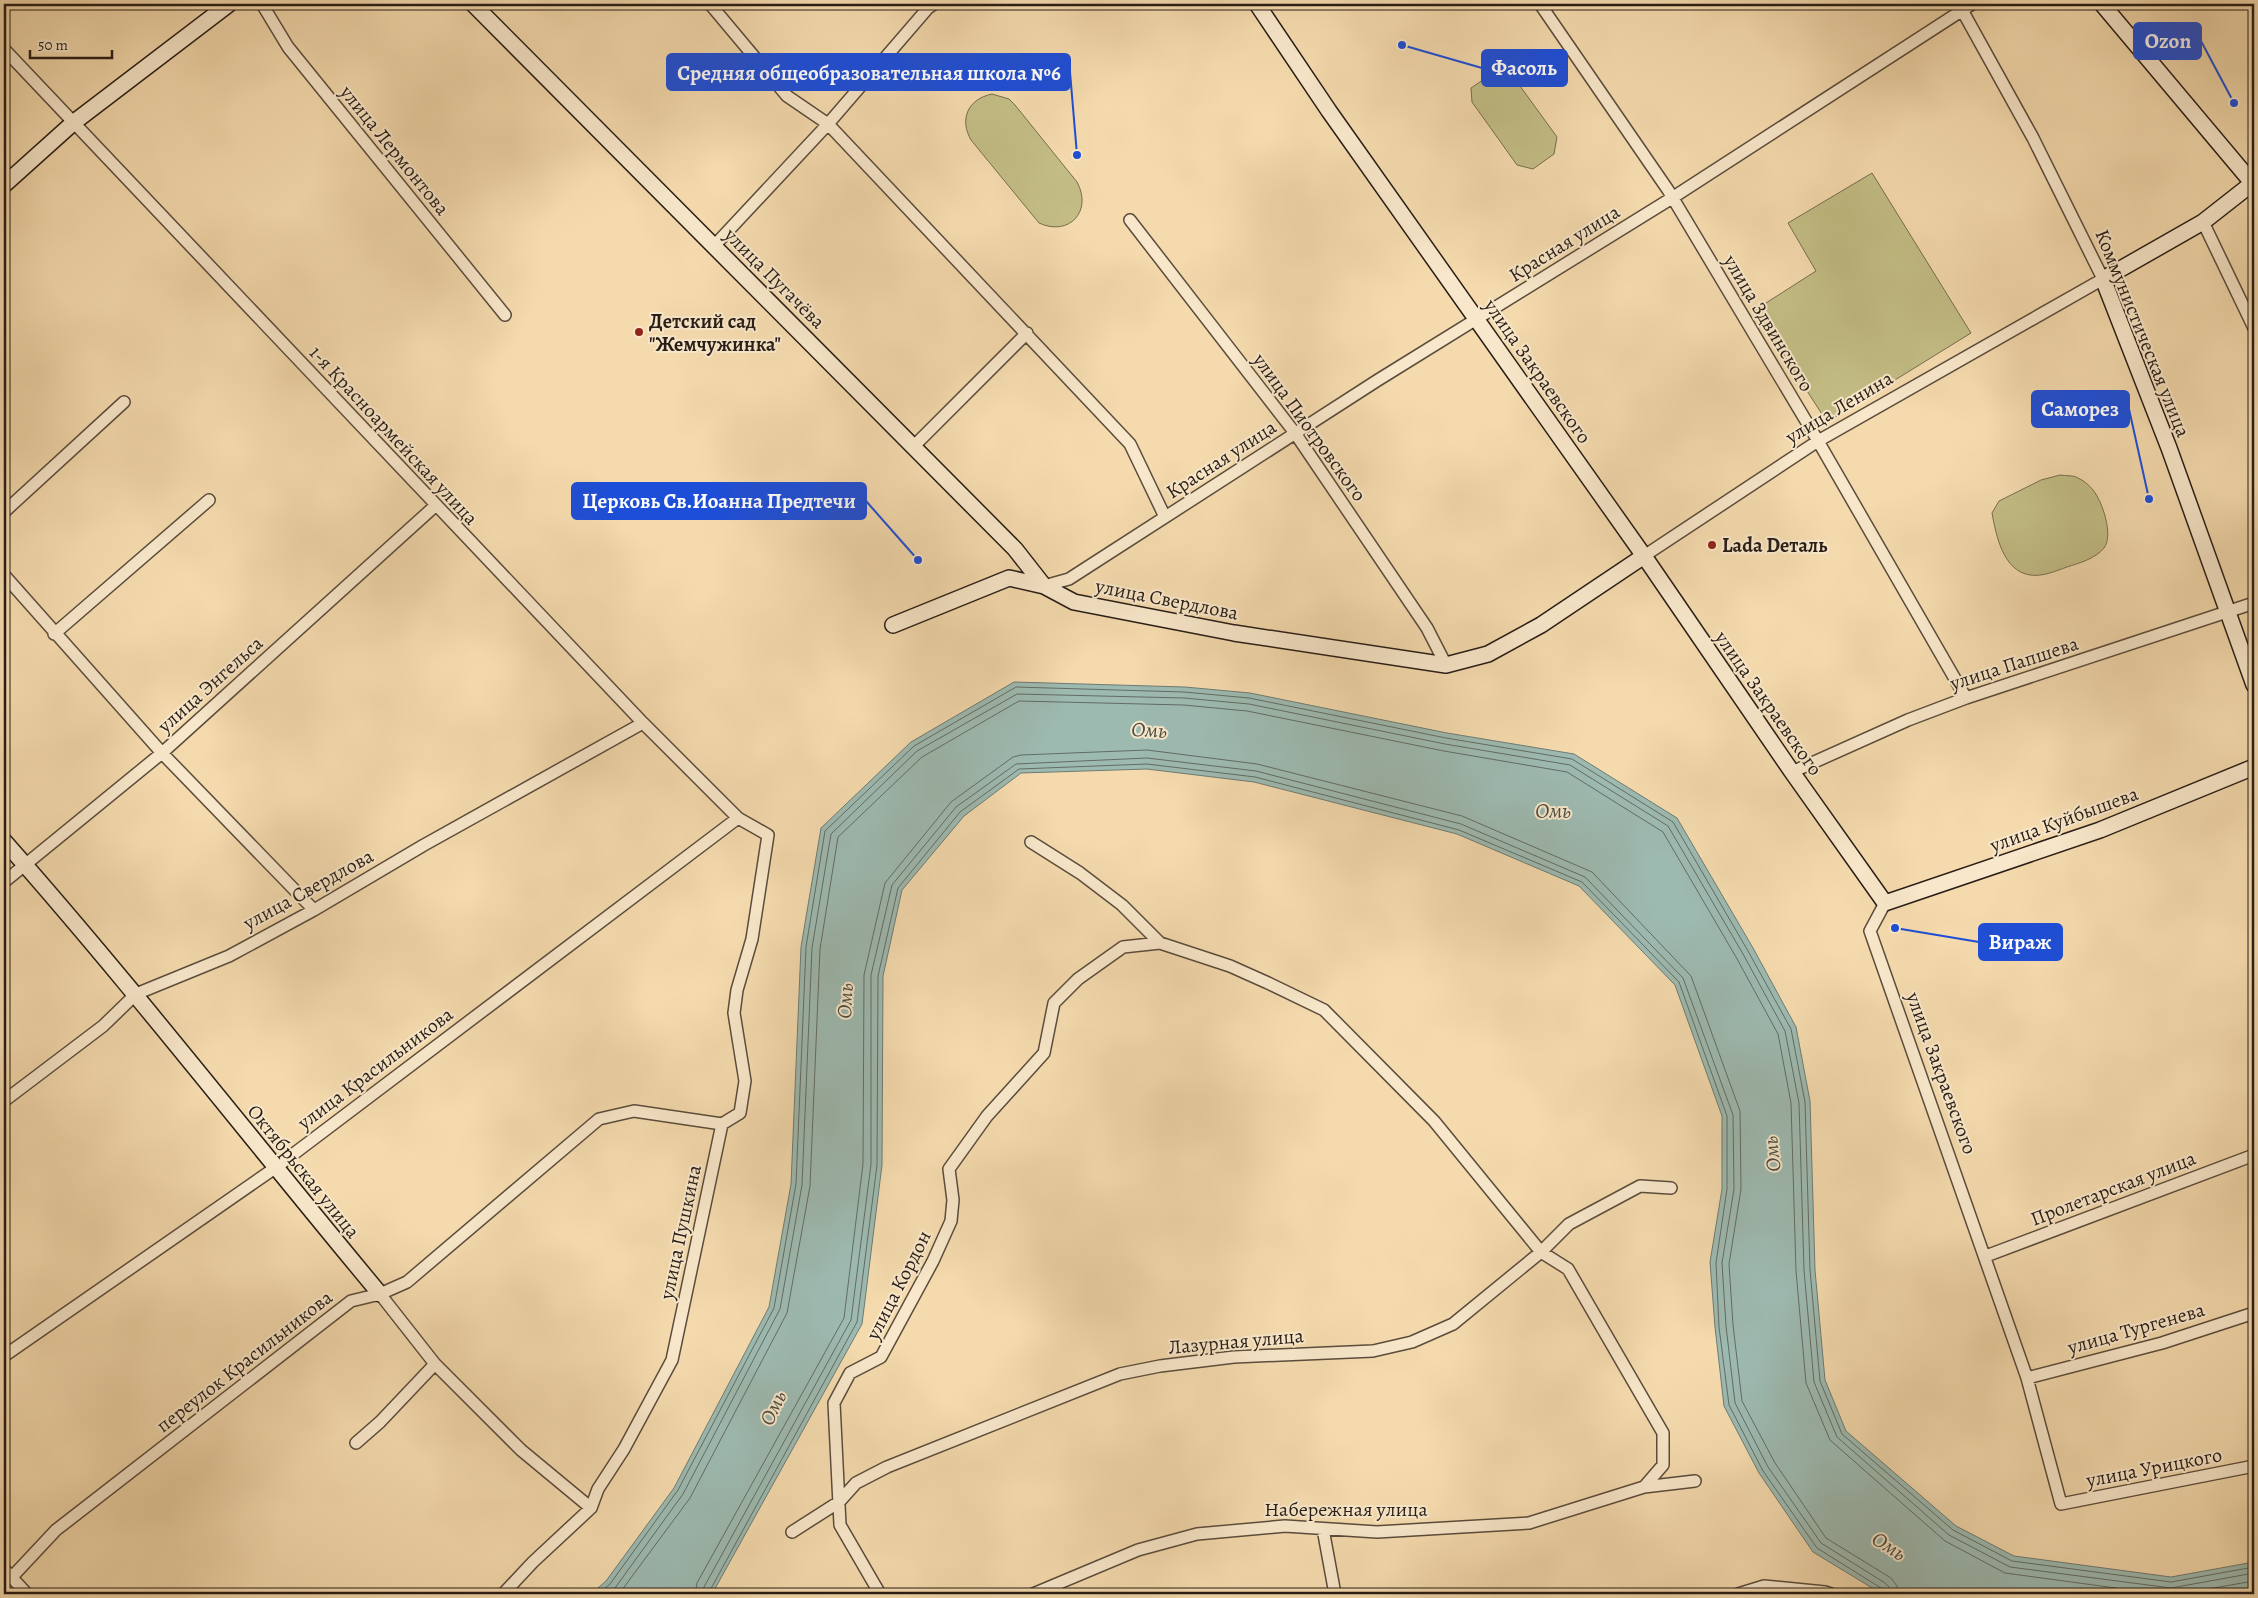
<svg xmlns="http://www.w3.org/2000/svg" width="2258" height="1598" font-family="Alegreya,serif">
	<rect width="100%" height="100%" fill="#f4daad"/>
	<filter id="stains"><feTurbulence type="fractalNoise" baseFrequency=".004" numOctaves="4"/><feColorMatrix values="0 0 0 0 .2 0 0 0 0 .09 0 0 0 0 .02 0 0 0 .5 -.17"/></filter>
	<radialGradient id="worn" r=".72"><stop offset=".6" stop-color="#630" stop-opacity="0"/><stop offset="1" stop-color="#630" stop-opacity=".3"/></radialGradient>
	<path fill="#c3bd85" stroke="#766d4e" d="M1499,69L1512,75L1557,137L1554,154L1533,169L1517,165L1472,102L1471,88Z
		M992,94L1009,99L1015,105L1077,182C1093,211 1069,237 1039,223L971,140C959,119 968,99 992,94Z
		M1872,173L1971,333L1827,422L1755,310L1816,271L1788,223Z
		M2060,475C2065,476 2074,475 2078,478C2083,480 2090,486 2093,490C2102,501 2114,535 2104,548C2095,559 2079,563 2067,567C2056,571 2042,577 2030,575C2003,571 1996,535 1992,513L1999,501L2041,480Z"/>
	<path fill="#9dbab1" stroke="#6e7b73" d="M1014,682L1185,687L1250,693L1447,733L1574,754L1677,818L1753,948L1796,1027L1810,1101L1815,1270L1825,1380L1846,1431L1956,1526L2014,1556L2171,1577L2254,1562V1594H1882L1813,1552L1759,1473L1724,1406L1715,1327L1710,1262L1722,1189V1116L1675,985L1579,886L1457,834L1254,782L1147,769L1021,773L964,816L902,890L883,976L882,1165L862,1324L712,1594H591L606,1581L674,1488L769,1307L791,1184L801,947L821,828L911,742Z"/>
	<g fill="none" stroke-linecap="round" stroke-linejoin="round">
		<path stroke="#626c64" stroke-width="1" d="M598,1594L610,1584L678,1490L774,1308L796,1184L806,947L825,831L914,746L1016,687L1184,692L1249,698L1446,738L1572,759L1673,822L1748,951L1791,1029L1805,1102L1810,1270L1820,1381L1842,1434L1953,1530L2012,1561L2171,1582L2254,1567
			M608,1594L615,1588L683,1494L780,1309L802,1185L812,948L831,834L917,751L1017,694L1184,698L1249,704L1445,744L1570,765L1668,826L1743,954L1785,1031L1799,1103L1804,1270L1814,1382L1837,1437L1949,1535L2010,1567L2171,1588L2254,1573
			M619,1594L690,1498L787,1313L810,1186L820,949L838,837L922,757L1019,701L1184,705L1247,711L1444,751L1567,772L1663,832L1736,957L1778,1034L1791,1103L1796,1271L1806,1383L1830,1440L1945,1541L2005,1573L2160,1594
			M695,1594L697,1583L844,1318L863,1164L864,975L885,883L951,802L1013,757L1021,755L1147,750L1257,764L1462,816L1592,872L1691,976L1740,1111L1741,1189L1729,1264L1733,1325L1742,1401L1775,1463L1826,1538L1891,1578L1897,1586L1898,1594
			M702,1594L704,1587L851,1320L871,1164V975L892,885L956,807L1016,764L1147,758L1256,771L1461,824L1585,877L1683,978L1733,1115L1734,1189L1722,1263L1726,1326L1735,1403L1768,1467L1821,1543L1885,1583L1889,1587L1890,1594
			M708,1594L857,1322L877,1165L878,976L898,888L960,812L1019,769L1147,764L1255,777L1459,830L1582,882L1679,982L1727,1116V1189L1716,1263L1719,1327L1729,1405L1763,1471L1817,1548L1881,1588L1884,1594
			M2179,1594L2254,1581"/>
		<g stroke="#5b4c3c" stroke-width="14">
			<path id="street" d="M262,4L288,47L505,315
				M710,4L787,96L828,124L1130,444L1165,517
				M1540,4L1668,190L1818,441L1966,698
				M4,49L643,723L738,818L768,835L752,939L737,990L734,1013L745,1081L740,1113L722,1124L672,1360L624,1449L598,1489L591,1508L533,1562L503,1594
				M1130,220L1295,433L1427,628L1446,665
				M2203,222L2254,328
				M714,246L828,124L928,8L934,4
				M913,447L1027,333
				M4,512L124,402
				M1644,556L1818,441L2103,279L2033,138L1962,10
				M4,575L162,753L314,910
				M1044,586L1069,579L1378,380L1672,198L1972,4
				M54,634L209,500
				M1792,772L1908,720L1966,698L2254,603
				M1031,842L1080,873L1122,905L1160,943
				M4,882L162,753L435,506
				M1885,903L1870,931L2027,1378L2061,1504L2254,1466
				M4,1101L103,1026L136,994L229,956L314,910L424,845L643,723
				M1986,1256L2254,1155
				M380,1294L435,1364L521,1450L591,1508
				M4,1356L275,1168L738,818
				M2027,1378L2162,1343L2254,1313
				M356,1443L380,1422L435,1364
				M1323,1529L1335,1594
				M792,1532L839,1502L856,1483L887,1467L1120,1374L1160,1366L1234,1357L1373,1351L1412,1342L1453,1324L1541,1252L1569,1224L1640,1186L1671,1188
				M4,1569L27,1594
				M12,1577L56,1530L351,1301L380,1294L407,1282L599,1119L634,1111L722,1124
				M880,1594L840,1525L834,1403L850,1373L881,1357L933,1261L951,1221L953,1200L949,1169L987,1116L1044,1053L1054,1003L1078,979L1123,947L1160,943L1230,966L1268,983L1324,1010L1434,1121L1541,1252L1568,1269L1663,1433V1465L1644,1487
				M1033,1594L1138,1550L1197,1534L1285,1526L1377,1532L1529,1523L1644,1487L1695,1481
				M1738,1594L1764,1586L1825,1592L1831,1594"/>
		</g>
		<g stroke="#281d16" stroke-width="18">
			<path id="secondary" d="M473,4L1015,549L1044,586
				M1257,4L1329,111L1644,556L1792,772L1885,903L2100,830L2254,767
				M2102,4L2254,185
				M2254,182L2203,222L2103,279L2169,448L2254,685
				M4,185L73,123L229,4
				M893,625L1009,578L1044,586L1074,602L1234,633L1446,665L1488,654L1541,625L1644,556
				M4,841C134,988 254,1143 380,1294"/>
		</g>
		<use href="#street" stroke="#f8e7ca" stroke-width="11"/>
		<use href="#secondary" stroke="#f8e7ca" stroke-width="15"/>
	</g>
	<g fill="#8f2418" stroke="#f8e7ca" stroke-width="2">
		<circle cx="639" cy="332" r="5"/>
		<circle cx="1712" cy="545" r="5"/>
	</g>
	<g text-anchor="middle" stroke-width="4" stroke-linejoin="round" paint-order="stroke">
		<g font-size="20" fill="#281d16" stroke="#f8e7ca">
			<text transform="translate(395 150) rotate(51)" y="7">улица Лермонтова</text>
			<text transform="translate(1564 243) rotate(-32)" y="7">Красная улица</text>
			<text transform="translate(775 278) rotate(45)" y="7">улица Пугачёва</text>
			<text transform="translate(1769 323) rotate(59)" y="7">улица Здвинского</text>
			<text transform="translate(2143 333) rotate(68)" y="7">Коммунистическая улица</text>
			<text transform="translate(1538 371) rotate(55)" y="7">улица Закраевского</text>
			<text transform="translate(1839 407) rotate(-31)" y="7">улица Ленина</text>
			<text transform="translate(1310 427) rotate(54)" y="7">улица Пиотровского</text>
			<text transform="translate(394 435) rotate(47)" y="7">1-я Красноармейская улица</text>
			<text transform="translate(1221 459) rotate(-33)" y="7">Красная улица</text>
			<text transform="translate(1167 599) rotate(11)" y="7">улица Свердлова</text>
			<text transform="translate(2014 663) rotate(-18)" y="7">улица Папшева</text>
			<text transform="translate(210 684) rotate(-42)" y="7">улица Энгельса</text>
			<text transform="translate(1769 703) rotate(55)" y="7">улица Закраевского</text>
			<text transform="translate(2064 819) rotate(-20)" y="7">улица Куйбышева</text>
			<text transform="translate(308 889) rotate(-29)" y="7">улица Свердлова</text>
			<text transform="translate(375 1068) rotate(-37)" y="7">улица Красильникова</text>
			<text transform="translate(1942 1073) rotate(70)" y="7">улица Закраевского</text>
			<text transform="translate(304 1171) rotate(51)" y="7">Октябрьская улица</text>
			<text transform="translate(2113 1188) rotate(-21)" y="7">Пролетарская улица</text>
			<text transform="translate(680 1232) rotate(-78)" y="7">улица Пушкина</text>
			<text transform="translate(898 1285) rotate(-63)" y="7">улица Кордон</text>
			<text transform="translate(2136 1328) rotate(-16)" y="7">улица Тургенева</text>
			<text transform="translate(1236 1341) rotate(-5)" y="7">Лазурная улица</text>
			<text transform="translate(244 1361) rotate(-38)" y="7">переулок Красильникова</text>
			<text transform="translate(2154 1467) rotate(-11)" y="7">улица Урицкого</text>
			<text x="1346" y="1516">Набережная улица</text>
		</g>
		<g font-size="20" font-weight="bold" fill="#281d16" stroke="#f8e7ca" text-anchor="start">
			<text x="649" y="328">Детский сад<tspan x="649" dy="23">"Жемчужинка"</tspan></text>
			<text x="1722" y="552">Lada Dеталь</text>
		</g>
		<g font-size="21" font-style="italic" fill="#4b4c44" stroke="#f8e7ca">
			<text transform="translate(1149 730) rotate(3)" y="7">Омь</text>
			<text x="1553" y="818">Омь</text>
			<text transform="translate(845 1001) rotate(-87)" y="7">Омь</text>
			<text transform="translate(1772 1154) rotate(-96)" y="7">Омь</text>
			<text transform="translate(773 1408) rotate(-64)" y="7">Омь</text>
			<text transform="translate(1889 1546) rotate(33)" y="7">Омь</text>
		</g>
	</g>
	<path fill="none" stroke="#1d4ed8" stroke-width="2" d="M2234 103L2201 41M1402 45L1482 68M1077 155L1070 72M2149 499L2129 409M918 560L866 501M1895 928L1979 942"/>
	<g fill="#1d4ed8" stroke="#f8e7ca" stroke-width="2">
		<circle cx="2234" cy="103" r="5"/>
		<circle cx="1402" cy="45" r="5"/>
		<circle cx="1077" cy="155" r="5"/>
		<circle cx="2149" cy="499" r="5"/>
		<circle cx="918" cy="560" r="5"/>
		<circle cx="1895" cy="928" r="5"/>
	</g>
	<g fill="#1d4ed8" stroke="#1d4ed8" stroke-width="2">
		<rect x="2134" y="23" width="67" height="36" rx="5"/>
		<rect x="1482" y="50" width="85" height="36" rx="5"/>
		<rect x="667" y="54" width="403" height="36" rx="5"/>
		<rect x="2032" y="391" width="97" height="36" rx="5"/>
		<rect x="572" y="483" width="294" height="36" rx="5"/>
		<rect x="1979" y="924" width="83" height="36" rx="5"/>
	</g>
	<g font-size="21" text-anchor="middle" font-weight="bold" fill="#fff">
		<text x="2168" y="48">Ozon</text>
		<text x="1524" y="75">Фасоль</text>
		<text x="869" y="80">Средняя общеобразовательная школа №6</text>
		<text x="2080" y="416">Саморез</text>
		<text x="719" y="508">Церковь Св.Иоанна Предтечи</text>
		<text x="2020" y="949">Вираж</text>
	</g>
	<rect width="2258" height="1598" fill="none" stroke="#f4daad" stroke-width="20"/>
	<rect x="5" y="5" width="2248" height="1588" fill="none" stroke="#281d16" stroke-width="2.5"/>
	<rect x="10" y="10" width="2238" height="1578" fill="none" stroke="#281d16"/>
	<path d="M30 50v8h82v-8" fill="none" stroke="#281d16" stroke-width="2.5"/>
	<text x="38" y="50" font-size="15" fill="#281d16" stroke="#f8e7ca" stroke-width="4" paint-order="stroke">50 m</text>
	<rect width="100%" height="100%" filter="url(#stains)"/>
	<rect width="100%" height="100%" fill="url(#worn)"/>
</svg>
